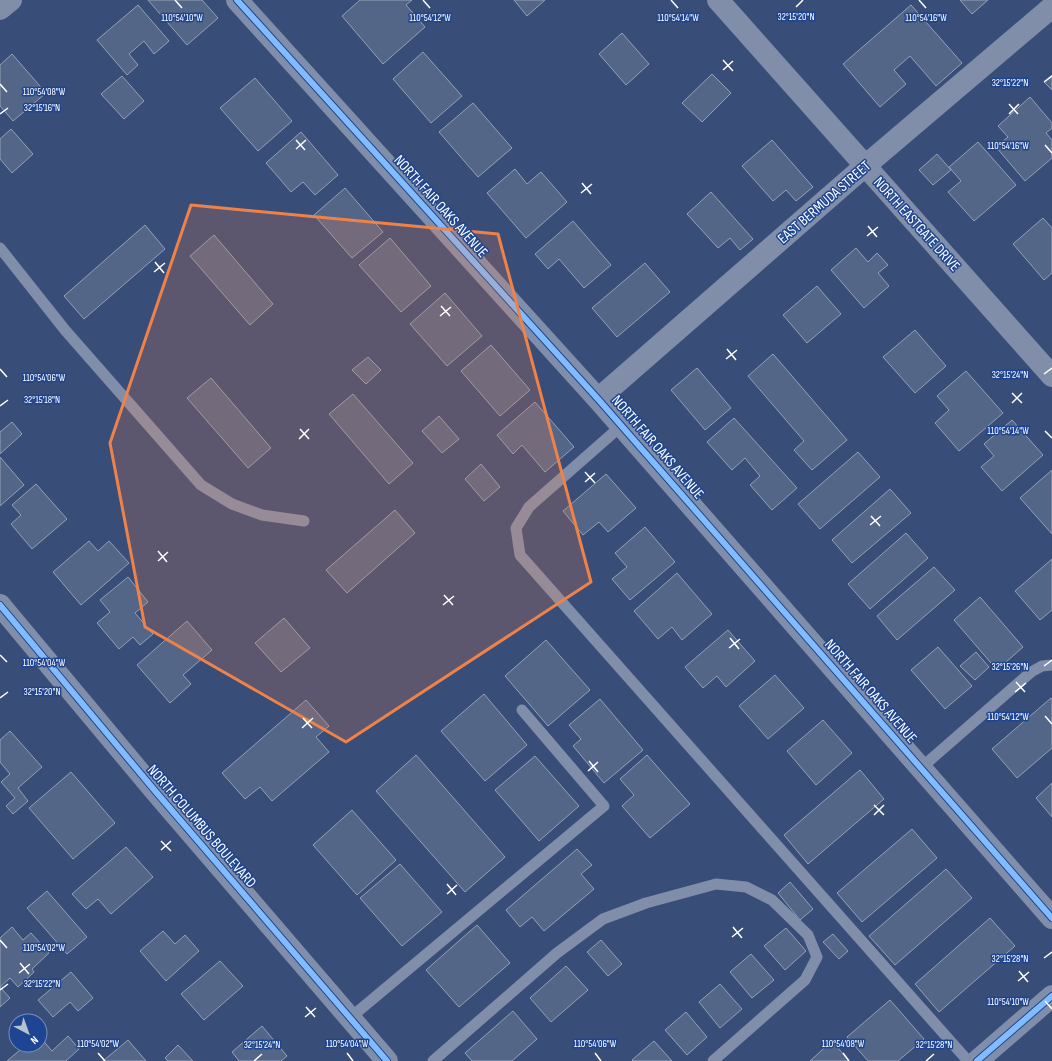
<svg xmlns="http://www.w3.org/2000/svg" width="1052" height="1061" font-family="'Sofia Sans Condensed',sans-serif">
	<rect width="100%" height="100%" fill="#384d77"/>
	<path fill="#546687" stroke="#94a1b8" d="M148,0H202L218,18L187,45Z
		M360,0H412L406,5L425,27L383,64L342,16Z
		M514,0H545L527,16Z
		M960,0H988L972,14Z
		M138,5L169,41L154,54L144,41L129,54L138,65L127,75L97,40Z
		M911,5L962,63L936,86L910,56L894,70L906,84L880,107L843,64Z
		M622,33L649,64L626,85L599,54Z
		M423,52L462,96L431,123L393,79Z
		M12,54L46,93L13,121L0,106V65Z
		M712,74L731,93L702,122L682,103Z
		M1052,75V90L1044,82Z
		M122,76L144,101L124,119L101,94Z
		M255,78L292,121L258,151L220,108Z
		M1030,97L1052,123V128L1046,133L1052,140V158L1025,181L996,147L1008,137L998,126Z
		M473,103L512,148L478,177L439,132Z
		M11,129L33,154L12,173L0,159V139Z
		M301,132L338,175L315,195L303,182L291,192L266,163Z
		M772,140L813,187L796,201L786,190L773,201L742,166Z
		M978,142L1016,185L974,221L948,192L961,181L949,167Z
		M937,154L951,170L933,185L919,170Z
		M515,169L527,184L541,172L567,202L526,238L487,193Z
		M345,188L383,232L352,258L314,215Z
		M711,192L753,239L740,250L730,238L718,248L687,214Z
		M1043,218L1052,228V273L1044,280L1013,244Z
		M573,221L611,265L584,288L559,259L548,269L535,254Z
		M145,225L165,249L84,319L64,296Z
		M214,235L273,304L250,325L190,256Z
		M390,238L431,286L401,312L359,265Z
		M856,248L868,262L877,253L888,265L878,273L889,286L864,308L831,270Z
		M645,263L670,292L617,337L592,308Z
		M817,286L841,314L807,343L783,315Z
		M445,293L482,336L447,366L410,324Z
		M915,330L946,366L915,393L883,357Z
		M491,345L530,390L500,416L461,371Z
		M773,354L847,440L812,470L794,450L804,441L748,376Z
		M368,357L381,370L366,384L352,370Z
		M697,368L731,408L705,430L671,390Z
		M966,371L1003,413L959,451L935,423L949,410L937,396Z
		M211,378L271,448L248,468L187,398Z
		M353,394L413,463L389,484L329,414Z
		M535,402L574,447L545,472L522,445L513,454L497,435Z
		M439,416L459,439L442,453L422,431Z
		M734,418L797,488L772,510L750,485L760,476L745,458L732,470L707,442Z
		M1012,420L1043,455L1002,491L981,467L994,456L984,444Z
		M12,422L22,434L0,454V432Z
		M858,452L880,477L820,529L798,504Z
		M0,457L24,485L0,506Z
		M481,464L500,487L484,501L465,479Z
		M1052,470V534L1020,498Z
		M606,474L636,508L608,532L599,522L583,535L563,511Z
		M36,484L67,519L32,549L11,524L21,515L12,505Z
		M890,489L911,513L852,563L832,540Z
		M395,510L415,533L347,593L326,570Z
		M645,527L675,562L630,600L612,579L627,567L615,553Z
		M906,533L928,558L870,609L848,584Z
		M89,541L98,551L109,541L129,563L81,605L53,572Z
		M1052,559V610L1040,620L1015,591Z
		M934,567L955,590L897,640L877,616Z
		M677,573L712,614L682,640L672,627L658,639L634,611Z
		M128,577L148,602L135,613L153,634L140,645L133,637L119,649L97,623L110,612L100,600Z
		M980,597L1023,647L997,670L954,620Z
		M284,618L310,648L281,672L255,643Z
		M187,621L212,650L183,675L191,684L170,703L137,665Z
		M728,630L755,661L726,687L717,676L703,688L685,667Z
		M546,640L590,690L548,726L505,676Z
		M938,647L972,686L945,709L911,670Z
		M976,652L989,667L975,680L960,666Z
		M775,675L804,708L768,739L739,706Z
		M484,694L527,745L485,781L441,731Z
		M1051,698L1052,700V748L1017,778L992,749Z
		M600,699L643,750L604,783L573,746L581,739L569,725Z
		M306,700L329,726L316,737L329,752L272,801L260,787L245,799L222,773Z
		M823,720L852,753L816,785L787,751Z
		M10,731L42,767L18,788L28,801L13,814L6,806L15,798L1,782L10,774L0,762V740Z
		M416,755L505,857L465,892L376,791Z
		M647,755L690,804L650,838L622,806L634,795L620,779Z
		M535,756L579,806L539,841L495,790Z
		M860,770L884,799L808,864L784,835Z
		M71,772L115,823L73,859L29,808Z
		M1052,783V817L1036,798Z
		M352,810L396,860L357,895L313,845Z
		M912,829L937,858L862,922L837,893Z
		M126,847L153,877L111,914L98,899L86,909L72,894Z
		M577,849L592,865L581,874L594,889L544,931L532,917L520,927L506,910Z
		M400,864L442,912L402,946L360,898Z
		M946,869L972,898L895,965L869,936Z
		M790,882L813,909L800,920L778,893Z
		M47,891L87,937L67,954L27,908Z
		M990,918L1015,946L939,1012L915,984Z
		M477,925L510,963L459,1007L426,970Z
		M12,927L23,940L31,933L49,953L32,969L34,972L18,987L10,978L0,987V938Z
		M786,928L806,951L785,970L764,946Z
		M163,931L175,944L185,935L199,951L166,981L140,951Z
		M833,934L848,951L839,959L823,942Z
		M601,940L622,964L608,976L587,952Z
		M751,954L774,980L752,998L730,972Z
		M220,961L243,986L204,1020L181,994Z
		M566,966L588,990L551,1022L530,998Z
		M71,972L93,998L78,1011L70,1002L53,1017L38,1000Z
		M720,984L742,1009L720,1028L699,1002Z
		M0,987L10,998L0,1007Z
		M890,1000L924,1039L898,1061H868L847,1037Z
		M513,1011L537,1039L512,1061H472L465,1053Z
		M686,1012L707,1037L687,1055L665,1030Z
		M262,1026L287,1056L281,1061H239L232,1052Z
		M68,1036L79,1049L66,1061H7L26,1045H40V1037L52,1051Z
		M128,1040L146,1061H103Z
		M654,1041L672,1061H633L632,1060Z
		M832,1041L849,1061H810Z
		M178,1045L193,1061H168L165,1058Z"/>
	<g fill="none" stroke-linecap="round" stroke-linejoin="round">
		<path stroke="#808eaa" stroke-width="11" d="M0,248L65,330L201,485L232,504L262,515L304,521
			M621,426L529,507L516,528L520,555L968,1061
			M921,768L1031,672L1042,666L1052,665
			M350,1018L604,806L522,710
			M433,1061L557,953L603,919L646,903L716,884L746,887L772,900L808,935L817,957L805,980L713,1061"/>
		<path stroke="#808eaa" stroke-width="22" d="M237,0L598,399L1052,918
			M718,0L1052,376
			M0,9L11,0
			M598,399L865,166L1052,7"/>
		<path stroke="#808eaa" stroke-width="22" d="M0,605L156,792L387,1061
			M977,1061L1052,996"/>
		<g stroke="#1e4591" stroke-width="8">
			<path id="cycleway" d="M237,0L598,399L1052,918
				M0,605L156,792L387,1061
				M977,1061L1052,996"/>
		</g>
		<use href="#cycleway" stroke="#80bcff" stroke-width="6"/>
	</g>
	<path fill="#ee8249" fill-opacity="0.2" stroke="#ee8249" stroke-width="3" stroke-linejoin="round" d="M191,205L498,234L591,582L346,742L145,627L110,443Z"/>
	<path fill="none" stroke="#fff" stroke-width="1.5" d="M175,0L182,8M423,0L430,8M671,0L678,8M919,0L926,8M796,7L803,0M723,60L733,71M723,70L733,61M1044,82L1052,76M0,84L7,92M1009,104L1018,114M0,114L8,108M1009,114L1019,104M296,140L305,150M1045,145L1052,153M296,149L306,140M582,183L591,194M581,193L592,184M868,226L877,237M867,236L878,227M155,262L164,273M154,272L165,263M441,306L450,316M440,316L451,307M727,349L736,360M726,359L737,350M0,369L7,377M1044,374L1052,368M1012,393L1022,403M1012,403L1022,393M0,406L8,400M300,429L309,439M1045,431L1052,438M299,439L309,429M585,472L595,483M585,482L595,473M871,516L880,526M870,525L881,516M158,551L167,562M158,561L168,552M444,595L453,605M443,605L454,596M730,638L739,649M729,648L740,639M0,655L7,662M1044,666L1052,660M1016,682L1025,692M1015,692L1026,683M0,698L8,692M1045,716L1052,724M303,718L312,728M302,728L313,718M589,761L598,772M588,771L598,762M874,805L884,815M874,815L884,805M161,841L171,851M161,850L171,841M447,884L456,895M447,894L457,885M733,927L742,938M732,937L743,928M0,940L7,948M1044,958L1052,952M20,963L29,974M1019,971L1028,982M19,973L30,964M1018,981L1029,972M0,990L8,984M1045,1001L1052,1009M306,1007L315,1017M305,1017L316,1008M98,1053L105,1061M347,1053L353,1061M595,1053L601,1061M843,1053L849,1061M254,1061L262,1054M926,1061L934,1054"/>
	<g text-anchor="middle" stroke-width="3" stroke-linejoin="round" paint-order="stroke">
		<g font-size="15" fill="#fff" stroke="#1e4591">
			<text transform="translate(824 202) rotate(-41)" y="5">EAST BERMUDA STREET</text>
			<text transform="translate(441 206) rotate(48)" y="5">NORTH FAIR OAKS AVENUE</text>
			<text transform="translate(917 224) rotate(48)" y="5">NORTH EASTGATE DRIVE</text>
			<text transform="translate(658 447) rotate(49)" y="5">NORTH FAIR OAKS AVENUE</text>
			<text transform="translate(871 691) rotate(49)" y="5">NORTH FAIR OAKS AVENUE</text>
			<text transform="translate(202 826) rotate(49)" y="5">NORTH COLUMBUS BOULEVARD</text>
		</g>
	</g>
	<g font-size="10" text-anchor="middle" fill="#fff" stroke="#1e4591" stroke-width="3" stroke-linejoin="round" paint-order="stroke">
		<text x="796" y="20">32°15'20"N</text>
		<text x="182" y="21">110°54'10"W</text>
		<text x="430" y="21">110°54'12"W</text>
		<text x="678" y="21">110°54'14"W</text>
		<text x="926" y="21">110°54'16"W</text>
		<text x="1010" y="86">32°15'22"N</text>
		<text x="44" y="95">110°54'08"W</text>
		<text x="42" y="111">32°15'16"N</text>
		<text x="1008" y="149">110°54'16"W</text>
		<text x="1010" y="378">32°15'24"N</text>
		<text x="44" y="381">110°54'06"W</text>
		<text x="42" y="403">32°15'18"N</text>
		<text x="1008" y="434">110°54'14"W</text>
		<text x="44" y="666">110°54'04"W</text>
		<text x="1010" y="670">32°15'26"N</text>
		<text x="42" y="695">32°15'20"N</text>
		<text x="1008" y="720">110°54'12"W</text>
		<text x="44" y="951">110°54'02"W</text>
		<text x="1010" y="962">32°15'28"N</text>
		<text x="42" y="987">32°15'22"N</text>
		<text x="1008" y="1005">110°54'10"W</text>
		<text x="98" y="1047">110°54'02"W</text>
		<text x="347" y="1047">110°54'04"W</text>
		<text x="595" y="1047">110°54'06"W</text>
		<text x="843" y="1047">110°54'08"W</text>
		<text x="262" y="1048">32°15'24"N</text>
		<text x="934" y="1048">32°15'28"N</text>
	</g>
	<g transform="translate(28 1033) rotate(139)"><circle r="19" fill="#1e4591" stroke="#788fbd"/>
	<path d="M0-3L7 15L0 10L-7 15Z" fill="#b9c1cf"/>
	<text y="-6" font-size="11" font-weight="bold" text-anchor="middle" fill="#ffffff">N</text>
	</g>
</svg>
